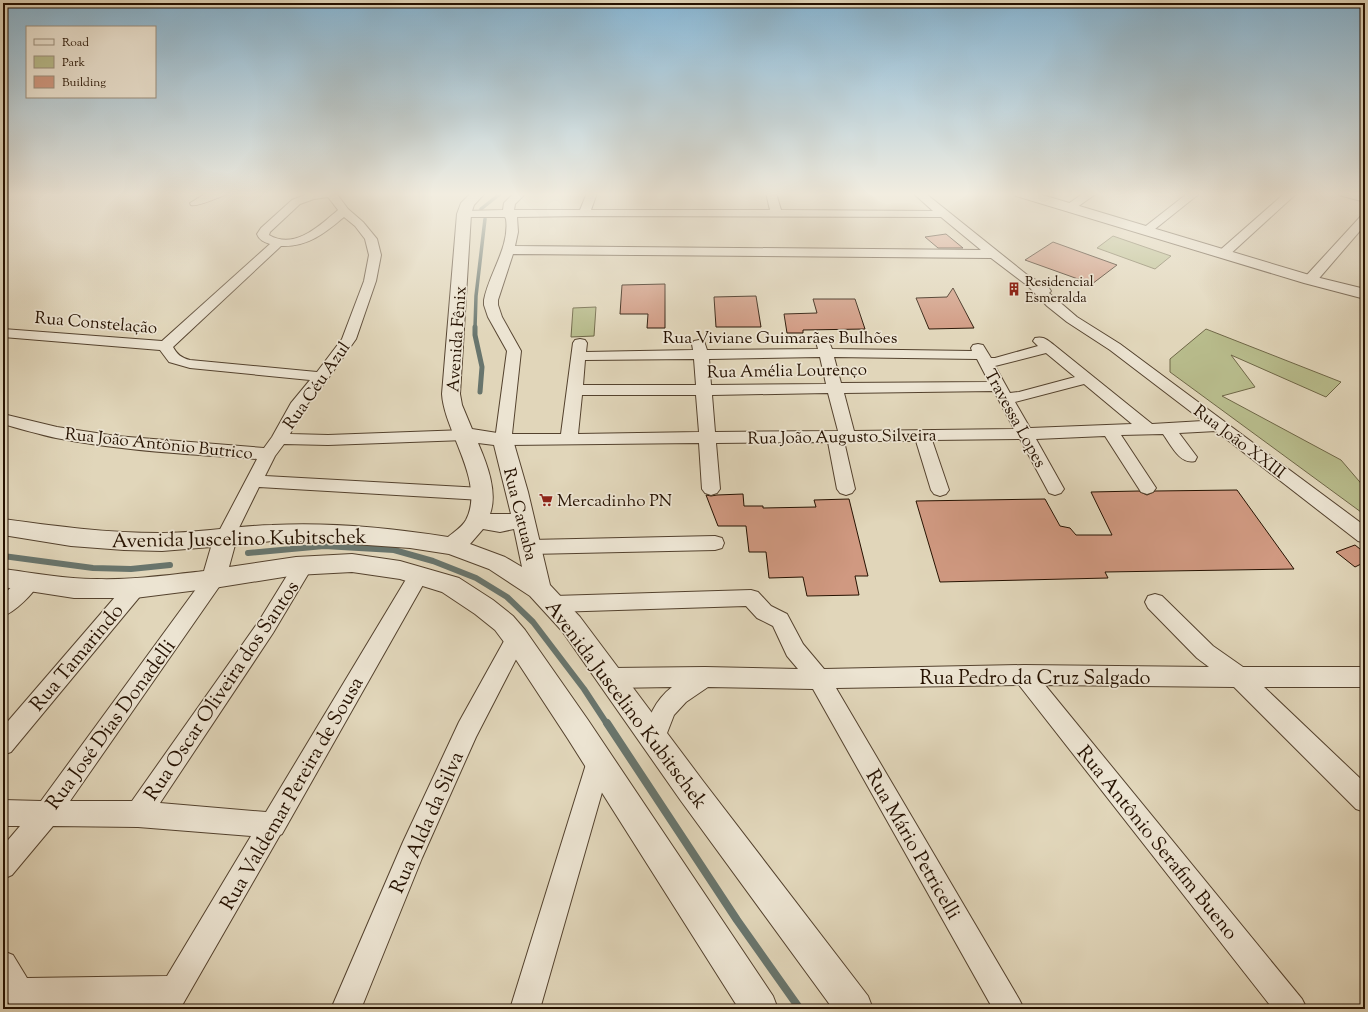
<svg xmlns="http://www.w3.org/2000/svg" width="1368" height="1012" font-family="'Sorts Mill Goudy',serif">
	<rect width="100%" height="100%" fill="#e1d6ba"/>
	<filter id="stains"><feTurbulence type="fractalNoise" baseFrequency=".005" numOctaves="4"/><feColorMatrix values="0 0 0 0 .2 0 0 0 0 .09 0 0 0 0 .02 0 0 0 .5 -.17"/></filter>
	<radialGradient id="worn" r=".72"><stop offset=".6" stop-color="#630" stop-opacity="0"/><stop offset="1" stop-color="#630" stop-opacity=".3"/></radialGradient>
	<path fill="#b8bc8c" stroke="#6e6646" d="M1113,236L1171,256L1155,269L1097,248Z
		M596,307L594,336L571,337L573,308Z
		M1206,329L1341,382L1326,397L1231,355L1255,387L1222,396L1341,460L1365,488V515L1170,372V359Z"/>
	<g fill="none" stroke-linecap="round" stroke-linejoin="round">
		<path stroke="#68756d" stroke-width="3.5" d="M481,209L501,193
			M475,328L476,296L485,219"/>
		<path stroke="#68756d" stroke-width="5" d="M475,327V335L482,367L480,392"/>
		<path stroke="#68756d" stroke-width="6" d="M248,553L324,546L394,550L433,561L476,578L507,597L533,622L584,689L607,724
			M3,556L93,568L131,569L170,565"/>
		<path stroke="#68756d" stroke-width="8" d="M607,723L737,920L800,1009"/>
	</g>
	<path fill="#d09981" stroke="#251100" d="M946,234L963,248H938L925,237Z
		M1053,242L1117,265L1092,284L1025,260Z
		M665,284V328H647L648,314H620L622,285Z
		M953,288L974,328L929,329L916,298L947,297Z
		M756,296L761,327H716L714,297Z
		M813,299H855L865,329L803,330V333H787L784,314L817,313Z
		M1237,490L1294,569L1105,572L1108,578L940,582L916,501L1045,499L1060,526L1070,528L1076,535H1112L1091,492L1139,491L1147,495L1155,491Z
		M743,494L744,506H763V508L816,507L814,500L849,499L868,576H855L859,595L807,596L803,577L769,578L766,552H749L746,526H718L706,495L711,496L717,495Z
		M1355,545L1365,553V562L1355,567L1336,552Z"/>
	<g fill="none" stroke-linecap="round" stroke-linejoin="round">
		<g stroke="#54422e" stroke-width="2">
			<path id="minor" d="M226,193L225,195C216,198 198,207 191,205L190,203L205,194Z
				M310,193H336L348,209L363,222L377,239L381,255L376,281L356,339L327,380L304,408L290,434L328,435L465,430L471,431L473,435L471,439L465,440L328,445L284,444L275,456L265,476L482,488L488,490L491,494L488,498L482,500L259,487L232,542L225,544L218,542L216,537L257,459C190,454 122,451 56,438C38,434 21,429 3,424V414L57,427L116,436L264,448L272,437L291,403L310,380L190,368L169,362L160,350L3,337V329L162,341L270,244C264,242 259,240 257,234L261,228L292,200ZM328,197L338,210C319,226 295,250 269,235L270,232L300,204L314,199ZM344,217L355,226L365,239L369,255L364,281L342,339L317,372L190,360C181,358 177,354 173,347L281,246C308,247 325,233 344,217Z
				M514,193H526L515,204L514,210H580L587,193H597L591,210H770L766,193H776L781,210L933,211L913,193H925L1026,274L1049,288L1051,291L1049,293L1077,317L1120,344L1365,526V543L1358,541L1216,431L1179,433L1197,457L1195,461C1180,465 1171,445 1163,434L1121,435L1156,488L1153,492L1147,494L1141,492L1105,436L1036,439L1064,489L1061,493L1055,495L1049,493L1020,439L932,440L949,490L946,494L940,496L934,494L931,490L916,441H844L855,489L852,493L846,495L840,493L837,489L828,442L716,443L720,489L717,493L711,495L705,493L702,489L699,443L503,445L497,444L495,440L507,351L488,317L484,305V300C489,273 510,247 506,219L505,217H464L458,214L464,211L503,210L504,203ZM584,216L941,217L981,250L515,246L518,232L517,217ZM513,254L991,258L1028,286L1047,306L1067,322L1110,350L1203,421L1152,424L1054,345C1047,340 1044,336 1035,338L1033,341L1038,346L995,358H991L983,345L978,344L973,345L971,348L972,351L832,349L828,339L823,338L818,339L816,342L818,349L707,350L704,341L699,340L694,341L692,344L693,350L586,352L587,343L585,340L580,339L575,340L573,343L561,434H512L521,351L502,317L498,305V300ZM1046,353L1075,377L1019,392L1010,393L995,366ZM820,357L826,384L711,385L709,359ZM834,357L977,359L989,382L841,383ZM694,359L696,385H583L585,360ZM1084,384L1132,424L1030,428L1015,402ZM994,391L1014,429L854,431L844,393ZM828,393L838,431L715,432L712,395ZM582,395H696L699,432L578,434Z
				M1084,193H1097L1073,210H1065L1063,208L1065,206Z
				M1188,193H1200L1150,233H1142L1140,231L1142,229Z
				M1285,193H1297L1227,257H1219L1217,254L1219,251Z
				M1338,193H1356L1365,196V202L1339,195Z
				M1365,215V225L1315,283H1305L1304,280L1305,277L1361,216Z
				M715,536L722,538L724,543L722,548L715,550L530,554L523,552L521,547L523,542L530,540Z
				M303,558L310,561L313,566L310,571L273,633L160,803L266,812L411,571L418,568L425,571L428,576L282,834L280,835L180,1009H149L150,1006L12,1009L3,993V951L13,955L27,978L167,976L251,836L138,827L53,826L12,875L3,879V846L20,826H3V800L41,801L207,574L214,571L221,574L224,579L221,584L70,801H132L259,621L296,561Z
				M29,575L36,577L39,583C33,594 15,612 3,616V595L22,577Z
				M135,580L142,582L145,588L142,594L11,752L3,755V727L128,582Z
				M751,590L758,592L771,606L787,614L803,644L824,669L1024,665L1209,667L1197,658L1148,608L1145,602L1148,596L1155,594L1162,596L1213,646L1243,667H1365V687H1264L1365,783V812L1356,809L1234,687L1045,685L1302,999L1307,1009H1273L1019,685L836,688L1019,999L1024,1009H993L813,689L708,687L686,702L674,715L662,746L654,749L646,746L642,738C648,718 655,700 672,687L611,688L603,685L600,678L603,671L611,668L705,667L798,669L787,656L773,626L757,618L746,606L554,612L547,610L544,604L547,598L554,596Z
				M516,629L523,632L527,638L476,737L422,858L361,1009H331L403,842L459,722L509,632Z
				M599,750L607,753L611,761L540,1009H510L587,761L591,753Z"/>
		</g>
		<g stroke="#54422e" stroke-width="2">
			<path id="tertiary" d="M471,193H485L474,205L471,214L460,394L462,405L472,429L510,435L513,440L528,492L550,585L580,617L703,781L868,996L873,1009H833L681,801L562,631L530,596L489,569L449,554L410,548L310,541H272L235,545L229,567L296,557L352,554L400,561L459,578L493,600L513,616L525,630L588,720L773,996L778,1009H739L568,739L507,646L495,630L475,614L442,592L400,579L352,572L296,575L214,588L135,598H74L3,587V569C34,573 66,579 97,579C133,580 169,575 204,571L211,547L162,551L124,550L71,546L3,535V519C55,526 107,533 160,533C197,533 235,526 272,525C328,522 392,528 448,537C454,532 462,527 466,520C486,482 444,431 442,394L457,214L461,203ZM478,443L494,445L511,514H490C498,492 487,464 478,443ZM483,529L500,532L514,529L522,567L505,557L470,544Z
				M1015,193H1036L1316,277L1365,289V299L1304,283L1016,196Z"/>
		</g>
		<use href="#minor" fill="#ece4d2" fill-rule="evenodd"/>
		<use href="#tertiary" fill="#ece4d2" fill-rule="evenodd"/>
	</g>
	<linearGradient id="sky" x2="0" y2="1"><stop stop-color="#87b6d4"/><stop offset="0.58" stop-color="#f2ede0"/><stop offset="1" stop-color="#f2ede0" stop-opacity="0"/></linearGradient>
	<rect width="1368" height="335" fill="url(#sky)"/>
	<defs>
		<g id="building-bare" transform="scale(1.08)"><path d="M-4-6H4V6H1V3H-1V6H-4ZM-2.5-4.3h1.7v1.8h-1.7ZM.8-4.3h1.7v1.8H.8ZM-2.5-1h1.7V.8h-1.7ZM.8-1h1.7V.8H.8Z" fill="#8f2418" stroke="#ece4d2" stroke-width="2.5" paint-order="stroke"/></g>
		<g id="supermarket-bare" transform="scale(1.08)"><path d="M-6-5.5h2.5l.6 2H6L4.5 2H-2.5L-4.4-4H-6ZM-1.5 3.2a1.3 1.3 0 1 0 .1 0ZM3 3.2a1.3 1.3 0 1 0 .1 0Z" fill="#8f2418" stroke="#ece4d2" stroke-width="2.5" paint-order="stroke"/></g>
	</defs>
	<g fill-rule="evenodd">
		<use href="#building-bare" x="1014" y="289"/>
		<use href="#supermarket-bare" x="546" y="500"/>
	</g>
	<g text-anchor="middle" stroke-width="3.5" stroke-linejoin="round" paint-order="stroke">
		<g font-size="14" fill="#251100" stroke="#ece4d2" text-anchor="start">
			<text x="1025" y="286">Residencial<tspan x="1025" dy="16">Esmeralda</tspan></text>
		</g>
		<g font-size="17" fill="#251100" stroke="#ece4d2">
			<text transform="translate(96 322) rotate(5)" y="6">Rua Constelação</text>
			<text x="780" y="343">Rua Viviane Guimarães Bulhões</text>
			<text transform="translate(456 339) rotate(-86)" y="6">Avenida Fênix</text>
			<text transform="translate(787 370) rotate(-1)" y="6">Rua Amélia Lourenço</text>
			<text transform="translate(316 385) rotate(-55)" y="6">Rua Céu Azul</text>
			<text transform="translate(1016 418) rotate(61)" y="6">Travessa Lopes</text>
			<text transform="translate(842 436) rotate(-1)" y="6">Rua João Augusto Silveira</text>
			<text transform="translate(1240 441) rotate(37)" y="6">Rua João XXIII</text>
			<text transform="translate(159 443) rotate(6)" y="6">Rua João Antônio Butrico</text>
			<text transform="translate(521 514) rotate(76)" y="6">Rua Catuaba</text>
		</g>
		<g font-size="17" fill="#251100" stroke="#ece4d2" text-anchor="start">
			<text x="557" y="506">Mercadinho PN</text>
		</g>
		<g font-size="20" fill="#251100" stroke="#ece4d2">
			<text transform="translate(239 538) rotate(-1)" y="7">Avenida Juscelino Kubitschek</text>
			<text transform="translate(76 657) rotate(-50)" y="7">Rua Tamarindo</text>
			<text x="1035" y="684">Rua Pedro da Cruz Salgado</text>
			<text transform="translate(221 690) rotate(-56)" y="7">Rua Oscar Oliveira dos Santos</text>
			<text transform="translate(627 704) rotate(53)" y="7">Avenida Juscelino Kubitschek</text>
			<text transform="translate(110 724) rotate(-54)" y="7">Rua José Dias Donadelli</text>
			<text transform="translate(291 793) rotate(-60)" y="7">Rua Valdemar Pereira de Sousa</text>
			<text transform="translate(426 822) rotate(-66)" y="7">Rua Alda da Silva</text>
			<text transform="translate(1158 842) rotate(51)" y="7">Rua Antônio Serafim Bueno</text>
			<text transform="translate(914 844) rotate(60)" y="7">Rua Mário Petricelli</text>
		</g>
	</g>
	<rect width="1368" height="1012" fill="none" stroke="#e1d6ba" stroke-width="16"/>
	<rect x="4" y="4" width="1360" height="1004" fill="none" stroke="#251100" stroke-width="2"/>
	<rect x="8" y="8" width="1352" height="996" fill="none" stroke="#251100"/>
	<rect x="26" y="26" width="130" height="72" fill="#ece4d2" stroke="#9c907e"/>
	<rect x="34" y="39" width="20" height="6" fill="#ece4d2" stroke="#9c907e"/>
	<text x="62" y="46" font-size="12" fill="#251100">Road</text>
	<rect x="34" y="56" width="20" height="12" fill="#b8bc8c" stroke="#9c907e"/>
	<text x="62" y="66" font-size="12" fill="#251100">Park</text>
	<rect x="34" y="76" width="20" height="12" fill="#d09981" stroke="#9c907e"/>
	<text x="62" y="86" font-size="12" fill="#251100">Building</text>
	<rect width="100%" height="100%" filter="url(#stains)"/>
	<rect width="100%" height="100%" fill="url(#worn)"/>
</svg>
